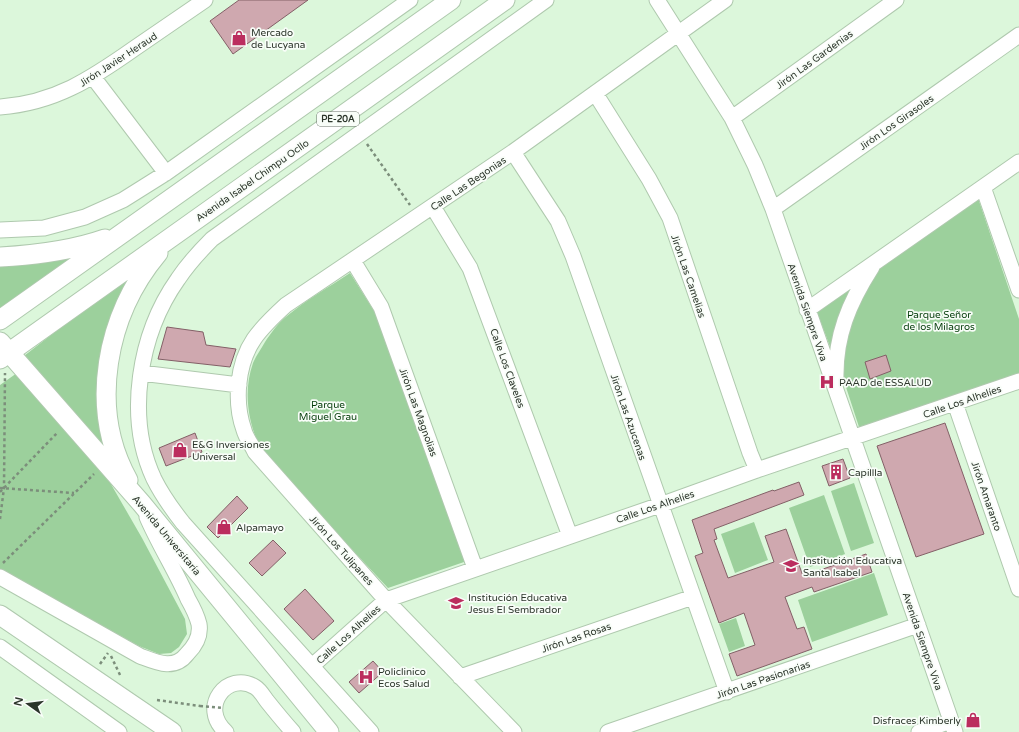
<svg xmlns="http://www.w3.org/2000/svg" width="1019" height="732" font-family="'Varela Round',sans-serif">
	<rect width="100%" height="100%" fill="#dcf7db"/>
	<path fill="#9cd09c" d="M978,198L1019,319V374L859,427L844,381L842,367L846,333L875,272Z
		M90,249L0,308V263Z
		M140,266L125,292L108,456L24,356Z
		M350,273L376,314L467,561L388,588L264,455C249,428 242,394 253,363C256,356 261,349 265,342C271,333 278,323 287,316C306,300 329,287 350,273Z
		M857,282L832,352L817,312Z
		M17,373L108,479L142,538L185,619L187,634L179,647L171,653L159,654L139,646L0,569V385Z
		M854,483L874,543L851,551L831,491Z
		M824,495L845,554L810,567L789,508Z
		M754,522L768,560L735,573L721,534Z
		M874,573L888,615L812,642L798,600Z
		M736,618L745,646L729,652L719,624Z"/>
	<path fill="#cfa8af" stroke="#836067" d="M239,0H308L233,54L210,21Z
		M167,327L203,332L206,345L236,349L230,367L158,359Z
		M886,355L891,371L870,379L865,362Z
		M945,423L984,534L916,557L877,446Z
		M195,433L202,452L166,466L159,448Z
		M843,459L850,478L829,486L822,466Z
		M799,482L804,495L714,529L717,539L714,540L728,578L774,562L765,536L786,529L803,576L866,554L872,572L814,592L812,587L785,597L797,629L804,627L812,649L737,676L729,654L755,645L744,613L719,623L695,556L703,553L692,520L773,490L774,491Z
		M237,496L248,508L218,538L207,527Z
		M273,540L286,553L262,576L249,563Z
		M305,589L334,621L313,640L284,609Z
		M373,661L383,672L359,693L349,682Z"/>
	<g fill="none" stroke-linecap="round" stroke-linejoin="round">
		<g stroke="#afc9ae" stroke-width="17">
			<path id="minor" d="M657,0L732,118L755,165L773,209L955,732
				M93,77L166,173
				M595,93L649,179L670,218L750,453L757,470
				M0,107C55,103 91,79 135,48C158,32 182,16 205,0
				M732,118L896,0
				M513,152L558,221L573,256L727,692
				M983,187L1019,290
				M433,207L470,268L570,536
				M773,209L1019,35
				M0,230L44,228L85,217L123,200L166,173L410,0
				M353,261L381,307L475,568
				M807,310L1019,162
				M141,373L239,385
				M836,379C835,336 849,303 872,267
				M955,403L1019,589
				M0,577L140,656C156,662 174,671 187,654C195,646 201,636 199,624C197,616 192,606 188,599C176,571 159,545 147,517
				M0,647L119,732
				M312,666L386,600L660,505L757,470L1019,381
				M460,677L693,597
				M226,732C198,707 228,670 255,687C260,690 264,697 267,701C275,711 284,722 293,732
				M371,732L183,523C172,509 162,495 154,479C125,417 139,334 178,279C188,264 199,252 212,239L546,0
				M514,732L386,600L255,452C252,445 246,438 244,430C234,402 237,364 254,339C263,326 274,316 286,305L513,152L725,0
				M608,732L918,625
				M919,732L951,721"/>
		</g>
		<g stroke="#afc9ae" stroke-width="21">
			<path id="major" d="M0,257C36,255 71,251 105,239
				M0,320L451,0
				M0,342L142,504L329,732
				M0,359L505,0
				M128,480C88,408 106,315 158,253
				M0,615L172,732"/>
		</g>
		<path stroke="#7c8e7b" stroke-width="2.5" stroke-dasharray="3 3" stroke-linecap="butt" d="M367,144L410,205
			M0,488L74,493
			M0,492L58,432
			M0,519L4,488L5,373
			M3,563L94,474
			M111,656L121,677
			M100,664L108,653
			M157,700L200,706"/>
		<use href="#minor" stroke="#fff" stroke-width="15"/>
		<use href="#major" stroke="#fff" stroke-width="19"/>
		<path stroke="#7c8e7b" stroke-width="2.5" stroke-dasharray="3 3" stroke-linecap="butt" d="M200,706L223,708"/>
	</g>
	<defs>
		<g id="shop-bare" transform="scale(1.2)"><path d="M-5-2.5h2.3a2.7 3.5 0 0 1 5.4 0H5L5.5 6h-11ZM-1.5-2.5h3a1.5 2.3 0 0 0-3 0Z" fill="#bb2d5e" stroke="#f8fdf8" stroke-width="2.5" paint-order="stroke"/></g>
		<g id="hospital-bare" transform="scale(1.2)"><path d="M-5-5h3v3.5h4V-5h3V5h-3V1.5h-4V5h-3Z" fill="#bb2d5e" stroke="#f8fdf8" stroke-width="2.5" paint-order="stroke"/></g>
		<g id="building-bare" transform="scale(1.2)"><path d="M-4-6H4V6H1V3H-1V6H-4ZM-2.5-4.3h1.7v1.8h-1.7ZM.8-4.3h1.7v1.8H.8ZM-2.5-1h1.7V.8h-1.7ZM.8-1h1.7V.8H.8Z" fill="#bb2d5e" stroke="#f8fdf8" stroke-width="2.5" paint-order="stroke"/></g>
		<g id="school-bare" transform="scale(1.2)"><path d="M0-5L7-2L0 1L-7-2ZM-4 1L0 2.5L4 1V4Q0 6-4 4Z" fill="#bb2d5e" stroke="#f8fdf8" stroke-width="2.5" paint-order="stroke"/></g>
	</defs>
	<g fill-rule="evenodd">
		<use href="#shop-bare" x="239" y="38"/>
		<use href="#hospital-bare" x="827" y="382"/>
		<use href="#shop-bare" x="180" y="450"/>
		<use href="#building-bare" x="836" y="472"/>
		<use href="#shop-bare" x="224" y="527"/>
		<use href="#school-bare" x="791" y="566"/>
		<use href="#school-bare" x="456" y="603"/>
		<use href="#hospital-bare" x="366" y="677"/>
		<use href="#shop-bare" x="973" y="720"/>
	</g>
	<g text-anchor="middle" stroke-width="3.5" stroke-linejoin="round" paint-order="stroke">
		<rect fill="#f8fdf8" stroke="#697268" stroke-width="1" x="317" y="112" width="42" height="14" rx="3"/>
		<g font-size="9" font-weight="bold" fill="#2c362b">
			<text x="338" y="122">PE-20A</text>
		</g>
		<g font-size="10" fill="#2c362b" stroke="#f8fdf8" text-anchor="start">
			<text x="251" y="36">Mercado<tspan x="251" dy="12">de Lucyana</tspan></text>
			<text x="839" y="386">PAAD de ESSALUD</text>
			<text x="192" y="448">E&amp;G Inversiones<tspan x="192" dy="12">Universal</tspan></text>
			<text x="848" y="476">Capillla</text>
			<text x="236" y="531">Alpamayo</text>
			<text x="803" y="564">Institución Educativa<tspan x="803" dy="12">Santa Isabel</tspan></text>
			<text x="468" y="601">Institución Educativa<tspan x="468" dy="12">Jesus El Sembrador</tspan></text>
			<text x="378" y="675">Policlinico<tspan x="378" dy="12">Ecos Salud</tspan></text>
			<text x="961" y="724" text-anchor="end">Disfraces Kimberly</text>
		</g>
		<g font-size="10" fill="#2c362b" stroke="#f8fdf8">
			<text transform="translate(118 59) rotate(-33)" y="4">Jirón Javier Heraud</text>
			<text transform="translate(814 59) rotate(-36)" y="4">Jirón Las Gardenias</text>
			<text transform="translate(896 122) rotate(-35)" y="4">Jirón Los Girasoles</text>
			<text transform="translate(252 180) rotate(-35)" y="4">Avenida Isabel Chimpu Ocllo</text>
			<text transform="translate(468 183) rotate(-34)" y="4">Calle Las Begonias</text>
			<text transform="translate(689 276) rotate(71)" y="4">Jirón Las Camelias</text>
			<text transform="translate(808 312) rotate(71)" y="4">Avenida Siempre Viva</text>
			<text transform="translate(508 368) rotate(70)" y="4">Calle Los Claveles</text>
			<text transform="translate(962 401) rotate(-19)" y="4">Calle Los Alhelíes</text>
			<text transform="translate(419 412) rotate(70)" y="4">Jirón Las Magnolias</text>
			<text transform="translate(629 417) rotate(71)" y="4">Jirón Las Azucenas</text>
			<text transform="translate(987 496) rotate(71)" y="4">Jirón Amaranto</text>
			<text transform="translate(655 506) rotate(-19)" y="4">Calle Los Alhelíes</text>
			<text transform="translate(167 535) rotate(50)" y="4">Avenida Universitaria</text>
			<text transform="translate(342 550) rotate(48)" y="4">Jirón Los Tulipanes</text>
			<text transform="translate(348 634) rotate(-42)" y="4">Calle Los Alhelíes</text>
			<text transform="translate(576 637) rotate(-19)" y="4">Jirón Las Rosas</text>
			<text transform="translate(923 641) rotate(71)" y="4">Avenida Siempre Viva</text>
			<text transform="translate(763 679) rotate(-19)" y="4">Jirón Las Pasionarias</text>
		</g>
		<g font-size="10" fill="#043c0a" stroke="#f8fdf8">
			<text x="939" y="318">Parque Señor<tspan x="939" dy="12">de los Milagros</tspan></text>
			<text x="328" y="408">Parque<tspan x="328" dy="12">Miguel Grau</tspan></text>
		</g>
	</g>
	<g transform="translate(28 704) rotate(284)" stroke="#f8fdf8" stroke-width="3" paint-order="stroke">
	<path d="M0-3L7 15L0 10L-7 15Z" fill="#2c362b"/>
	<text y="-6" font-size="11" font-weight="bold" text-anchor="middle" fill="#2c362b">N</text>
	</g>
</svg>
